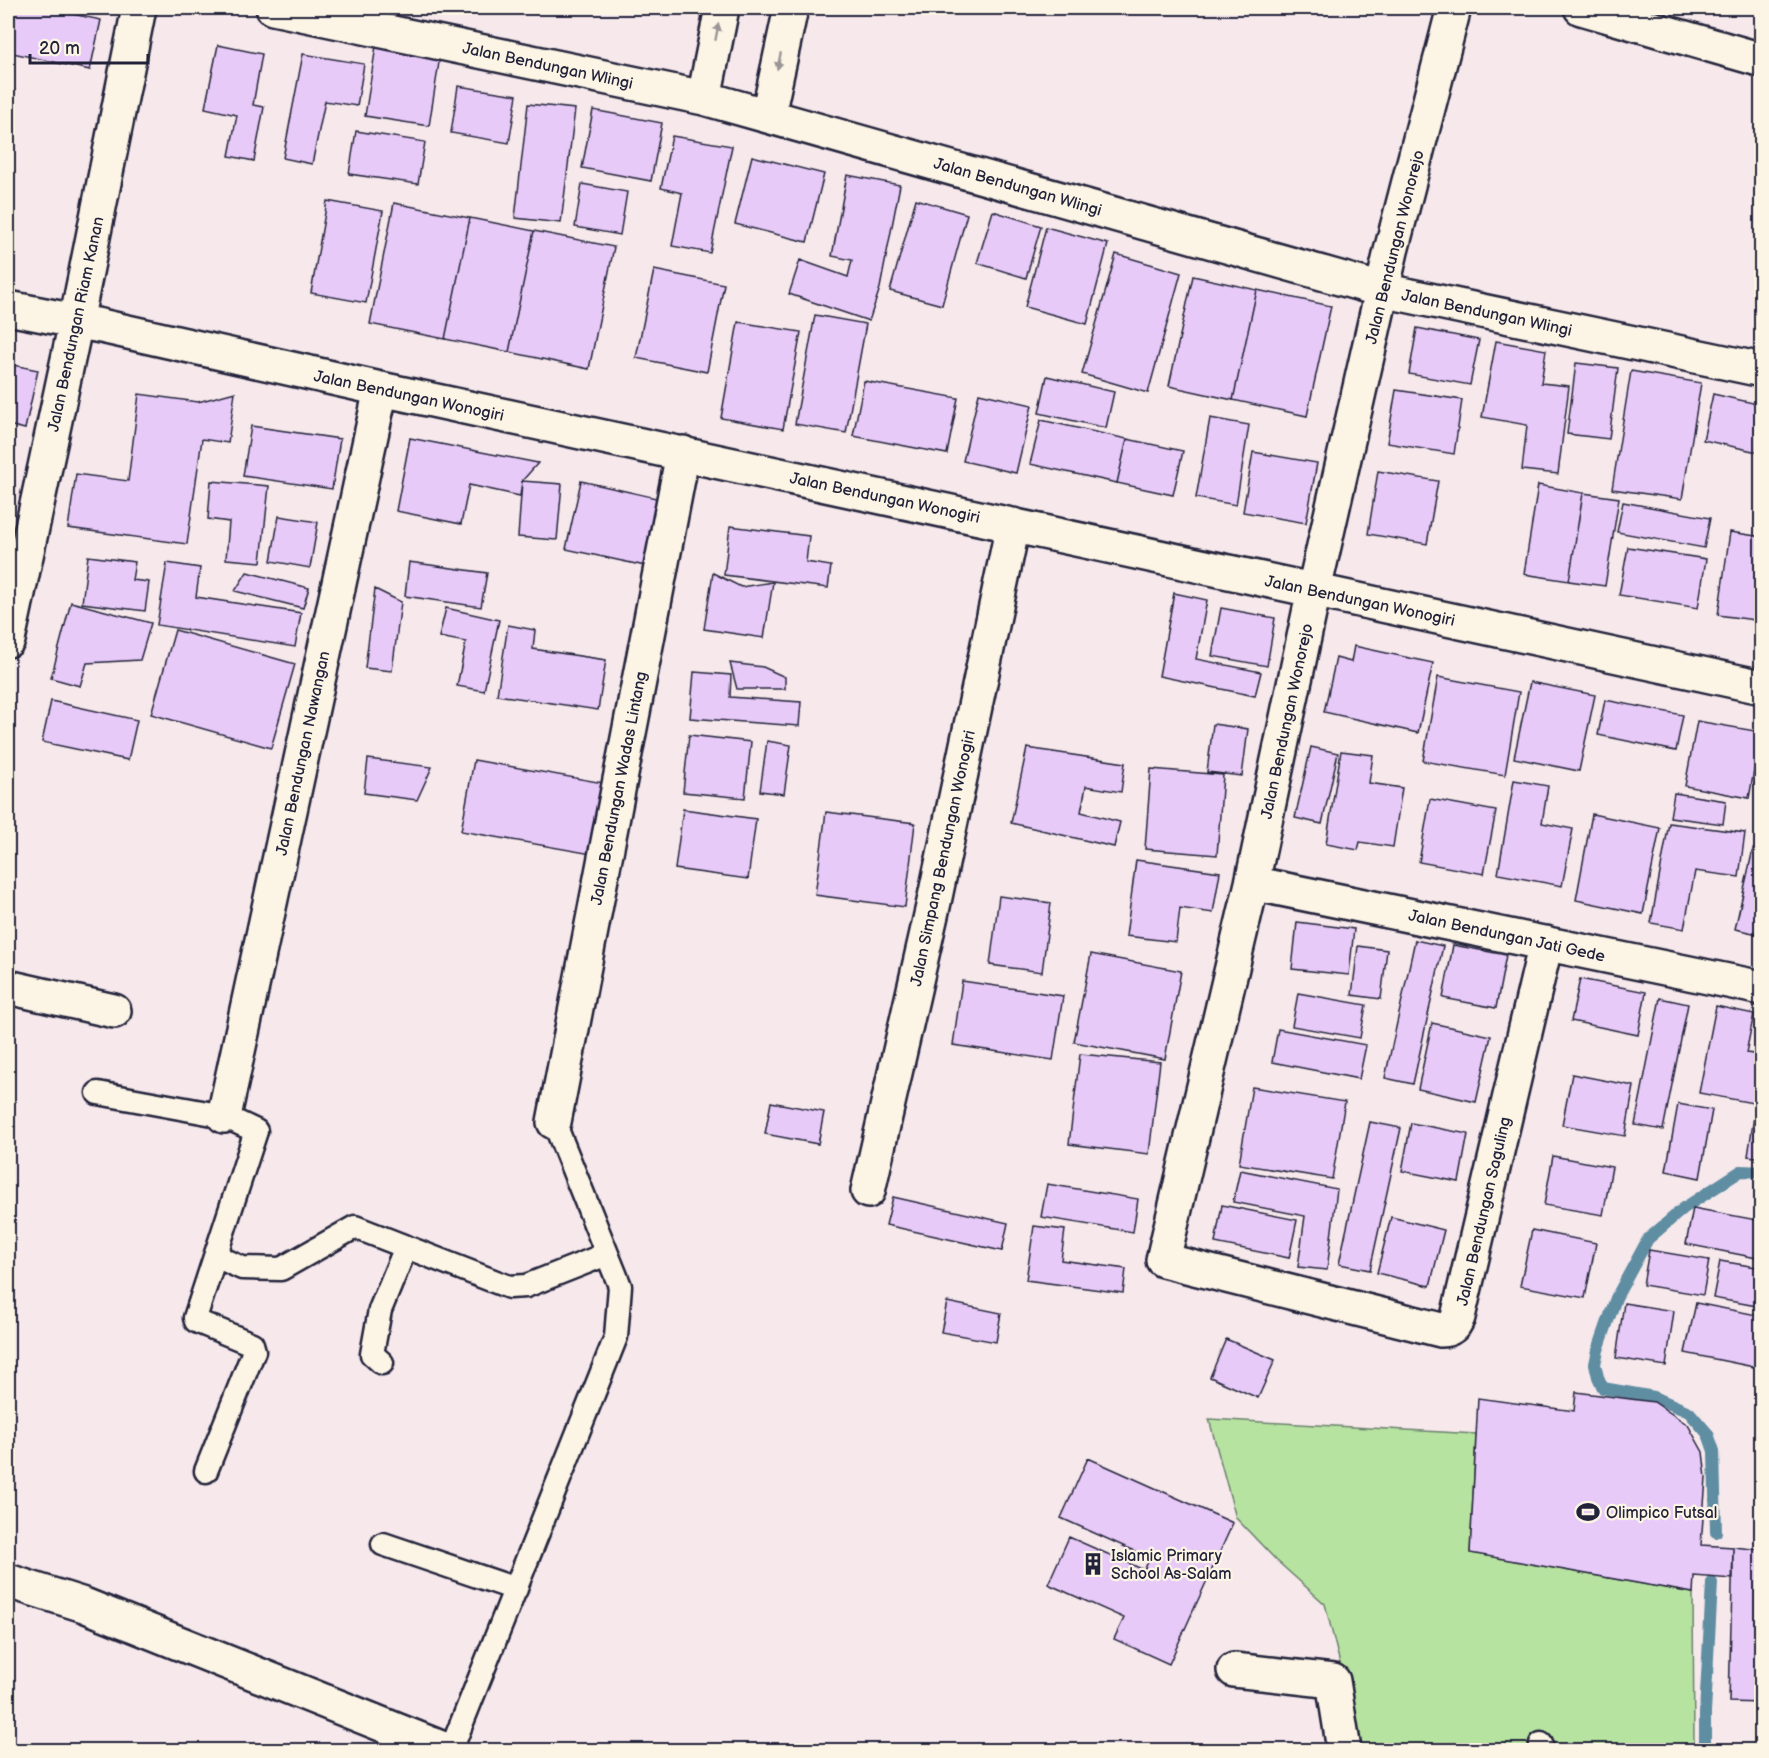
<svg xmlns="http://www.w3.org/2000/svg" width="1769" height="1758" font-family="'Balsamiq Sans',sans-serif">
	<rect width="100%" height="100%" fill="#f6e8eb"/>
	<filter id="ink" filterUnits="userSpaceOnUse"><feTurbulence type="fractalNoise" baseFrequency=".0167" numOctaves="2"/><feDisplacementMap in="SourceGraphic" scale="12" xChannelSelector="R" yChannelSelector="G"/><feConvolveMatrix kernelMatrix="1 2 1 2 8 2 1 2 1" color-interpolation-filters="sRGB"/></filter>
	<g filter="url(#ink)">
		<path fill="#b7e3a1" stroke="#6c826e" stroke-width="1.5" d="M1209,1419L1476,1434L1470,1553L1693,1593L1694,1750H1360L1353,1715L1325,1604L1276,1560L1236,1518Z"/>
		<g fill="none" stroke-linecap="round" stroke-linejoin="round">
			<path stroke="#5f8da2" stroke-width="12" d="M1716,1532L1714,1451L1708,1434L1689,1412L1654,1397L1603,1388L1598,1377L1595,1364L1598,1350L1616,1298L1648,1239L1684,1208L1741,1171L1762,1172
				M1705,1750V1713L1712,1583"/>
		</g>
		<path fill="#e7caf8" stroke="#22223b" stroke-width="1.5" d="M8,8H44L101,20L90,70L8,52Z
			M218,45L262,54L253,105L264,107L254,161L229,156L237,115L205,108Z
			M376,46L440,56L429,126L365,116Z
			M303,54L364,64L357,106L325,101L312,164L283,158Z
			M458,86L517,95L509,143L451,133Z
			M8,88L15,91L8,104Z
			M528,104L575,109L561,223L515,218Z
			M593,110L662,123L651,181L582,168Z
			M356,131L425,142L418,184L349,174Z
			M672,136L732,146L710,253L672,246L682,193L661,188Z
			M752,156L824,174L807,242L735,224Z
			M847,175L900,185L880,288L869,321L789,294L800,260L848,277L852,260L832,256Z
			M582,184L627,192L620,235L575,227Z
			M916,199L967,214L942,305L890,291Z
			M327,201L383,211L366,303L311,293Z
			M394,203L470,218L445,339L370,324Z
			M993,211L1041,226L1026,278L977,263Z
			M470,218L534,231L509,352L445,339Z
			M1046,227L1108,244L1087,324L1025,307Z
			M534,231L614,247L589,369L509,352Z
			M1116,254L1181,273L1148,393L1082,374Z
			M654,270L724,284L707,372L636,358Z
			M1193,276L1257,290L1233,400L1169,386Z
			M1257,290L1331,306L1307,416L1233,400Z
			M815,315L866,324L846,433L795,424Z
			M738,322L801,332L783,429L721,418Z
			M1417,328L1479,340L1470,385L1409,374Z
			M1496,341L1546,350L1541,383L1569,386L1558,474L1522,470L1527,425L1482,417Z
			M1576,363L1618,368L1609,439L1567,434Z
			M8,364L38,370L25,429L8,425Z
			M1631,371L1701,383L1682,499L1612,489Z
			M1047,376L1114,392L1106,428L1039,413Z
			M864,381L958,398L947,454L853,436Z
			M1396,390L1462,400L1454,454L1387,443Z
			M235,392L228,443L202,439L187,544L68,528L76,474L128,481L139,394L198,402Z
			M979,393L1032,405L1016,473L963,461Z
			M1713,394L1762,405V453L1703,440Z
			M1210,418L1249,425L1236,505L1196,498Z
			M1041,420L1127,439L1117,483L1030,464Z
			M251,426L340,439L332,489L243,476Z
			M410,438L538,463L522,481L520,496L469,485L461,524L396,511Z
			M1127,439L1183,451L1173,495L1117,483Z
			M1253,452L1317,463L1306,523L1243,512Z
			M1378,471L1438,481L1427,544L1368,534Z
			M211,481L269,486L261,562L226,559L229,522L208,519Z
			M522,481L562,484L557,540L518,537Z
			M581,481L665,500L650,567L566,549Z
			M1538,485L1583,493L1569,581L1524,574Z
			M1583,493L1619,498L1605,586L1569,581Z
			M1623,502L1710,518L1704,548L1617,532Z
			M279,516L318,522L310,568L271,561Z
			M730,526L809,536L806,562L831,566L828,588L724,575Z
			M1730,532L1762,537V621L1718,615Z
			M1628,547L1706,559L1698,608L1619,595Z
			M88,556L135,562L132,580L149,582L145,611L82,603Z
			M409,562L487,573L481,607L405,596Z
			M167,563L200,568L196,597L301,613L295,647L157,625Z
			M247,572L309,588L303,608L235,591Z
			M713,573L741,587L773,582L764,638L704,629Z
			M375,589L401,602L392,671L365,668Z
			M1174,593L1207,600L1196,659L1261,672L1255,696L1159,676Z
			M71,602L151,623L140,660L87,663L80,686L51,678Z
			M446,608L499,620L484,691L457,686L466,642L439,637Z
			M1221,608L1275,618L1267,666L1212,656Z
			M508,625L535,630L533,649L606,660L598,710L497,695Z
			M175,630L295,664L271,748L151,714Z
			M1354,646L1433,663L1418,733L1324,712L1336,658L1351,662Z
			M730,663L763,667L785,677V689H737Z
			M694,672L731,675L730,697L801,702L799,726L690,718Z
			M1438,677L1519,692L1505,775L1423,761Z
			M1530,682L1595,695L1579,771L1514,758Z
			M1605,700L1683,715L1676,751L1598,735Z
			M51,701L137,720L128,760L42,742Z
			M1697,721L1761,732L1749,798L1685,786Z
			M1213,724L1248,729L1242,776L1207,772Z
			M689,735L751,742L745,798L683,792Z
			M767,741L791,745L784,794L760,791Z
			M1311,747L1338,753L1322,824L1295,818Z
			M1027,748L1125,763L1121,792L1086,786L1081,812L1120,822L1114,847L1011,823Z
			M1341,751L1373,755L1369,783L1402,788L1393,847L1360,842L1358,850L1326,844Z
			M368,759L432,767L417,800L364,793Z
			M474,760L609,784L597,855L461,831Z
			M1151,769L1223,775L1217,855L1145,849Z
			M1514,780L1548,786L1542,823L1573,829L1562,886L1498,874Z
			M1674,793L1726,801L1723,824L1670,817Z
			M1430,799L1496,811L1484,874L1419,862Z
			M683,809L756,819L748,879L675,869Z
			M826,812L915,823L905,907L815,895Z
			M1592,814L1660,828L1643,914L1576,900Z
			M1669,823L1745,833L1739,877L1695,871L1684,929L1651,923Z
			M1753,849L1762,850V935L1735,929Z
			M1136,860L1220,872L1213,913L1180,908L1176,942L1126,936Z
			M999,896L1051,903L1042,972L990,965Z
			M1297,922L1354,929L1349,975L1292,969Z
			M1415,940L1443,946L1413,1084L1385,1078Z
			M1453,945L1506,955L1496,1008L1443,998Z
			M1358,946L1387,950L1381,999L1352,995Z
			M1091,954L1181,971L1165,1059L1074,1042Z
			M1580,979L1646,992L1638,1035L1571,1021Z
			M962,981L1063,996L1053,1060L953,1045Z
			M1298,993L1366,1005L1360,1038L1292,1026Z
			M1660,998L1688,1004L1663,1130L1635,1125Z
			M1716,1006L1754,1014L1746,1053L1762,1055V1085L1758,1104L1699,1093Z
			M1432,1023L1491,1036L1476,1102L1418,1089Z
			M1278,1029L1366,1045L1359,1079L1272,1062Z
			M1080,1054L1160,1062L1149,1154L1069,1144Z
			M1572,1074L1634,1086L1625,1136L1562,1125Z
			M1252,1087L1345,1102L1332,1179L1239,1164Z
			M771,1102L824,1112L818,1144L765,1134Z
			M1678,1104L1712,1110L1700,1178L1666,1171Z
			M1755,1110L1762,1111V1158L1748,1156Z
			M1370,1122L1401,1128L1370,1270L1339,1264Z
			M1411,1123L1468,1134L1459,1182L1402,1171Z
			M1553,1156L1612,1167L1603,1215L1544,1205Z
			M1240,1170L1337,1189L1327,1270L1298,1267L1305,1216L1233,1202Z
			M1047,1184L1138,1199L1133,1232L1041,1217Z
			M893,1197L1008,1223L1002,1251L886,1225Z
			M1222,1205L1297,1220L1289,1258L1215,1243Z
			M1693,1208L1762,1221V1259L1686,1244Z
			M1391,1217L1444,1230L1430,1286L1377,1273Z
			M1034,1226L1065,1230L1061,1260L1126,1269L1123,1293L1026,1280Z
			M1532,1230L1596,1243L1585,1298L1520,1286Z
			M1649,1250L1709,1260L1703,1295L1643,1285Z
			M1720,1261L1762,1268V1307L1713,1298Z
			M947,1302L1001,1313L996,1342L941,1332Z
			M1624,1303L1674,1311L1666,1366L1616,1358Z
			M1696,1303L1762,1316V1355L1759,1368L1685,1353Z
			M1226,1339L1275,1360L1258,1398L1210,1377Z
			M1576,1392L1654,1402L1688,1425L1703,1452L1706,1478L1701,1545L1733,1547V1579L1694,1576L1693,1593L1470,1553L1478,1398L1574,1411Z
			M1088,1458L1233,1523L1169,1664L1114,1639L1124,1618L1048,1584L1069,1537L1144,1570L1150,1558L1061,1518Z
			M1733,1547L1762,1550V1703L1729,1702Z"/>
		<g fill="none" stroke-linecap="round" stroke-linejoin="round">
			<g stroke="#22223b" stroke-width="27">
				<path id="service" d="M98,1093L224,1116L256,1131L195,1318L196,1321L252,1344L254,1351L206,1471
					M216,1256L242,1268L281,1269L355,1227L509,1287L526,1286L607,1254
					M382,1363L372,1354L380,1310L406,1247
					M383,1544L516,1589
					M451,1750L616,1337L620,1286L554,1122
					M1541,1750V1744"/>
			</g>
			<g stroke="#22223b" stroke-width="38">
				<path id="minor" d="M273,8L704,98L1382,290L1762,370
					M1454,8L1391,251L1314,590L1252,883L1163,1260L1441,1330C1450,1330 1455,1325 1458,1317L1546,943
					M1581,8L1762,60
					M704,98L722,8
					M768,115L791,8
					M8,308L101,326L381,389L1762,687
					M8,640L76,322L139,8
					M1252,883L1762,988
					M8,987L114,1011
					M224,1116L381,389
					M554,1122L683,453
					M868,1191L934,902L1013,525
					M8,1581L84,1605L446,1750
					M1234,1670L1333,1681L1344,1750"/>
			</g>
			<use href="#service" stroke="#fcf5e5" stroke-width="22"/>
			<use href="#minor" stroke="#fcf5e5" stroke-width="33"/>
		</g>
		<defs><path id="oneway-solid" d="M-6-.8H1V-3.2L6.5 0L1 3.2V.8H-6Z" transform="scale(1.5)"/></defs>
		<g fill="#9a9698">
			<use href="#oneway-solid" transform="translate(717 32) rotate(-79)"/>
			<use href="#oneway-solid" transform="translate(779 61) rotate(102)"/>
		</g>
	</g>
	<defs>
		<g id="stadium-bare" transform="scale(1.8)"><path d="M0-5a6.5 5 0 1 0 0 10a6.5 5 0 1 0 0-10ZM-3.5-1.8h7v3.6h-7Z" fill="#22223b" stroke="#fcf5e5" stroke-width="2.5" paint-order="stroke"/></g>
		<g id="building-bare" transform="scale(1.8)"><path d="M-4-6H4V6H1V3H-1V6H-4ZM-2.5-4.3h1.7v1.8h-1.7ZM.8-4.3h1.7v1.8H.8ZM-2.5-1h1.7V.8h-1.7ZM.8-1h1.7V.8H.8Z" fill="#22223b" stroke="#fcf5e5" stroke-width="2.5" paint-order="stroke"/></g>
	</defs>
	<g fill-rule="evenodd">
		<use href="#stadium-bare" x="1588" y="1512"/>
		<use href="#building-bare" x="1093" y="1564"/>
	</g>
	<g text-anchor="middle" stroke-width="4.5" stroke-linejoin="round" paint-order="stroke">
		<g font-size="16" fill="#22223b" stroke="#fcf5e5">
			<text transform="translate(548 65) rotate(12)" y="6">Jalan Bendungan Wlingi</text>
			<text transform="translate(1018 186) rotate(16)" y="6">Jalan Bendungan Wlingi</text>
			<text transform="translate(1394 247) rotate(-76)" y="6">Jalan Bendungan Wonorejo</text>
			<text transform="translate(1487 312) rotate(12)" y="6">Jalan Bendungan Wlingi</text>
			<text transform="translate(75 324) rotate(-78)" y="6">Jalan Bendungan Riam Kanan</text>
			<text transform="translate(409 395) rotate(12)" y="6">Jalan Bendungan Wonogiri</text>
			<text transform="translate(885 497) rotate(12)" y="6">Jalan Bendungan Wonogiri</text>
			<text transform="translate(1360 600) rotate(12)" y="6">Jalan Bendungan Wonogiri</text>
			<text transform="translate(1286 721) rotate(-78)" y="6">Jalan Bendungan Wonorejo</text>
			<text transform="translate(302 753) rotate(-78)" y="6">Jalan Bendungan Nawangan</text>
			<text transform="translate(618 788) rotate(-79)" y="6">Jalan Bendungan Wadas Lintang</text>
			<text transform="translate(942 858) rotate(-78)" y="6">Jalan Simpang Bendungan Wonogiri</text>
			<text transform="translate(1507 935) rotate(12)" y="6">Jalan Bendungan Jati Gede</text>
			<text transform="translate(1483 1211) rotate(-77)" y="6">Jalan Bendungan Saguling</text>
		</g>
		<g font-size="16" fill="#22223b" stroke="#fcf5e5" text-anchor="start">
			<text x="1606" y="1518">Olimpico Futsal</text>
			<text x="1111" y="1561">Islamic Primary<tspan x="1111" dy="18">School As-Salam</tspan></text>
		</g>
	</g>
	<rect width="1769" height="1758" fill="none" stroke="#fcf5e5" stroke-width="30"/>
	<rect x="15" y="15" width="1739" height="1728" fill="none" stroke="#22223b" stroke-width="2" filter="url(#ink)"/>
	<path d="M30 54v9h118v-9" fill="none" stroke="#22223b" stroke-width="3"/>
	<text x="39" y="54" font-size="18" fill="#22223b" stroke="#fcf5e5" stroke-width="4.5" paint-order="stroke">20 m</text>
</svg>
